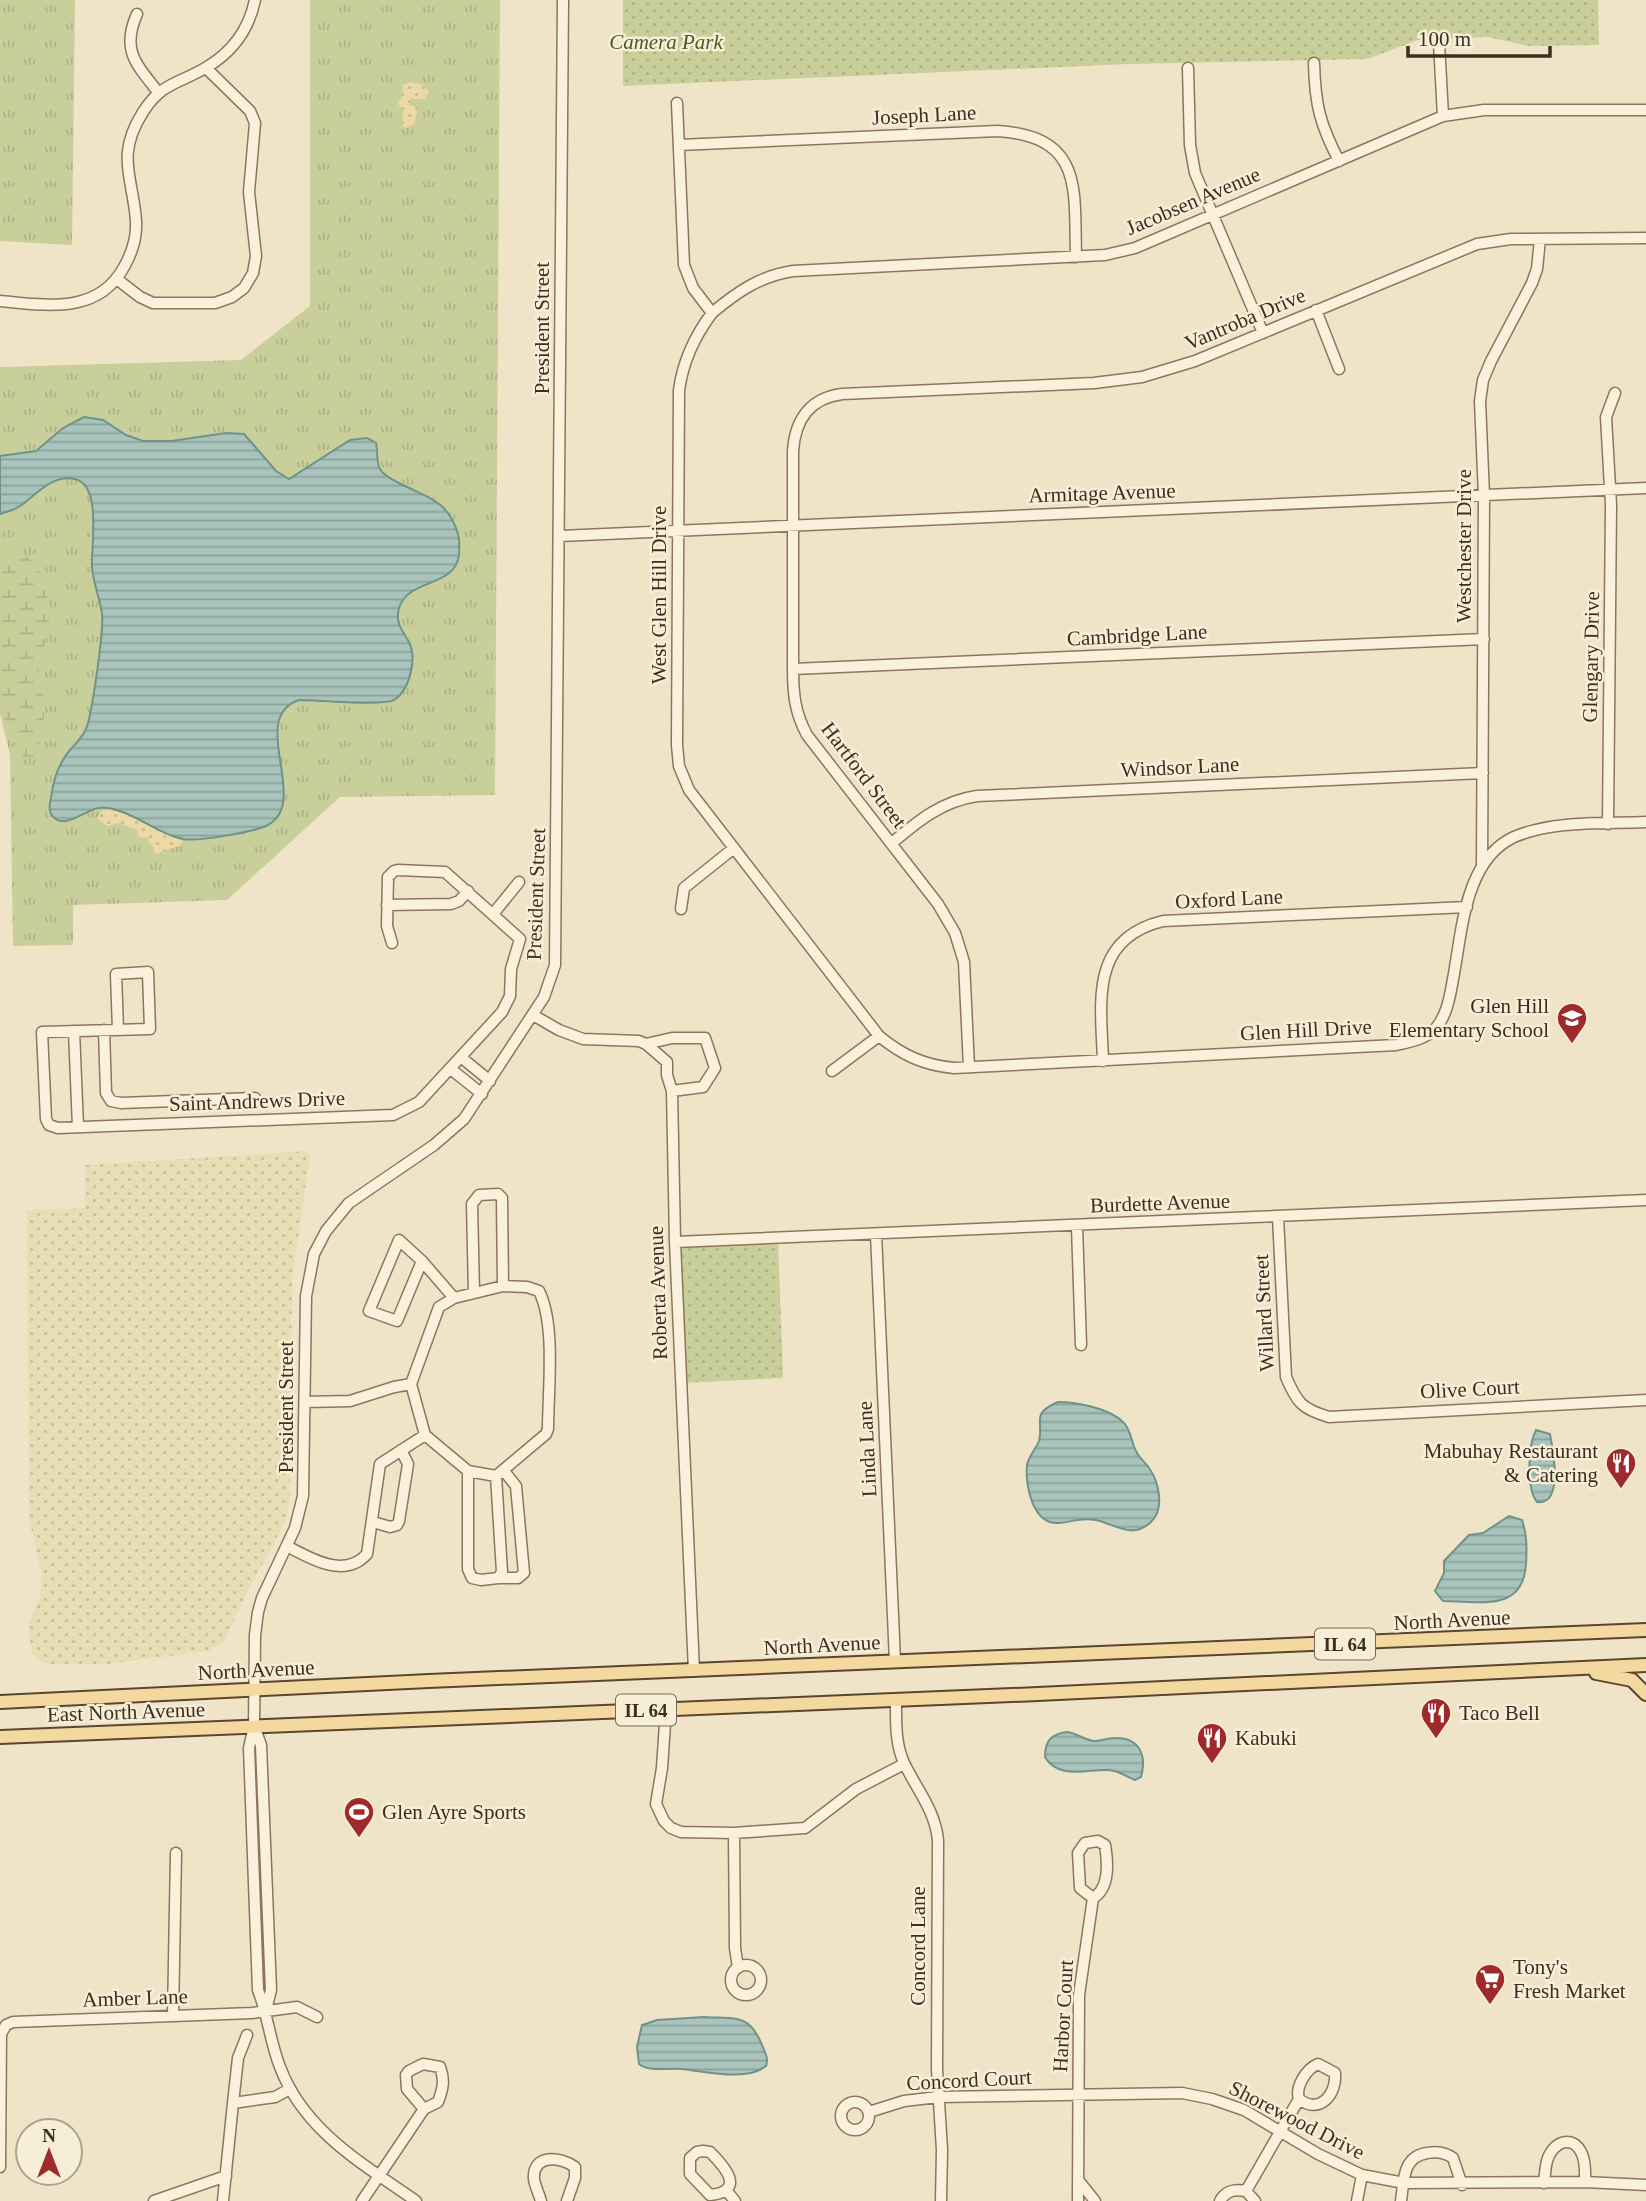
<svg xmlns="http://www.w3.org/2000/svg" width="1646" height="2201" font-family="'Times New Roman',serif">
	<defs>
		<pattern id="farmland-dots" width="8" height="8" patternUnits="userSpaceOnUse" patternTransform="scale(1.75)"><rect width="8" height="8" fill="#e6deb5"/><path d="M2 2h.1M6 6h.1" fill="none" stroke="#c6bf9b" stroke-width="1.8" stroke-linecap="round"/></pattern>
		<pattern id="grass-tufts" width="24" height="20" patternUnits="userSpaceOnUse" patternTransform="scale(1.75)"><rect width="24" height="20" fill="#c9cf9b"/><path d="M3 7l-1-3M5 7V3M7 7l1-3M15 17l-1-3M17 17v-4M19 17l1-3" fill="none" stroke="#aeb285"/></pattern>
		<pattern id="wetland-marsh" width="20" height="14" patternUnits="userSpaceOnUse" patternTransform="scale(1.75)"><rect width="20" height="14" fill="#c9cf9b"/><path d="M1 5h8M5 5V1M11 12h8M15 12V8" fill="none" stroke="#aeb285"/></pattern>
		<pattern id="sand-dots" width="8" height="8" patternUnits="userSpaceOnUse" patternTransform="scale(1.75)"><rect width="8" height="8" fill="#ecd9a5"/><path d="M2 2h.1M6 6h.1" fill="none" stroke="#cbbb8e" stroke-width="1.8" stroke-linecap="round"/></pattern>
		<pattern id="park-dots" width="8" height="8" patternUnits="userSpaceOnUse" patternTransform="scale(1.75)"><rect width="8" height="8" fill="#c9cf9b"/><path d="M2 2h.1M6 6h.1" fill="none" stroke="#aeb285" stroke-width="1.8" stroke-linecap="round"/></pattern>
		<pattern id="water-rules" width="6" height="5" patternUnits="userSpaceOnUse" patternTransform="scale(1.75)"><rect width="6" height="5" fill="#a9c4bc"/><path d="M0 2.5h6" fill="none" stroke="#8ba098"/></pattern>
	</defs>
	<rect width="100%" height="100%" fill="#f0e4c8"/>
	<path fill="url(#farmland-dots)" d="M307,1151L310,1155L292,1279L290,1496L287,1516L275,1542L250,1586L224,1642L207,1651L109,1664H47L32,1654L28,1626L40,1597L42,1575L29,1518L27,1210L85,1208V1165Z"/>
	<path fill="url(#grass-tufts)" d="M0,0H75L72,245L0,241Z
		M310,0H500L495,795L340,797L227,900L73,905V945L13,946L10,755L0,713V367L241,360L310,306Z"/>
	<path fill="url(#wetland-marsh)" d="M11,554C19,555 25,555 31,560C47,575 52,611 48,632C45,645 40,655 39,669C39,680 43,690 44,701C45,722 42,740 33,758L28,759C5,749 4,711 0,689V559Z"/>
	<path fill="url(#sand-dots)" d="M410,82L424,85L429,92L424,99H411L409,105L418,108L414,124L405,128L402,124L403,110L398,104L402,97L403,85Z
		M108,810L130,815L183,841L179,846L155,854L153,846L148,842L149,838L139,837L137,830L119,823L107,826L97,818L102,811Z"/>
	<path fill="url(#park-dots)" d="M623,0H1598L1599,45L1528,46L1488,37L1418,40L1367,59L1129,64L623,86Z
		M778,1240L783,1378L683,1383L678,1244Z"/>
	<path fill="url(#water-rules)" stroke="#6f938a" stroke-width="2" d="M84,417L103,420L126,435L143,441H172L226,433L244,434L276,471L289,479L350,440L367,438L376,443C378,452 376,462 380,469C384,476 390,478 397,482C425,497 448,499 458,534C460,540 459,548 459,555C455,588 408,578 399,608C395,623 402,630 409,642C417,658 410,690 394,700C384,706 316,700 299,700C246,718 313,804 266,826C252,832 197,842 183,839C166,836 149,824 134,817C124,812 111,806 99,808C85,809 63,833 51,814C48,809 50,804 51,798C53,781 58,764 70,750C76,743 82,738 86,729C92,715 104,629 102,614C100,598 93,583 92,567C91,546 102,485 75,479C52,474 36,495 20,506C14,510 7,512 0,514V456L36,451L63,428Z
		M1058,1402C1076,1402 1109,1408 1123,1422C1131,1429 1131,1442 1136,1451C1139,1458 1145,1462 1149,1468C1159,1482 1165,1509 1151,1522C1132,1540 1115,1524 1096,1520C1078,1517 1074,1522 1059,1523C1032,1525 1025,1484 1027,1465C1029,1455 1036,1449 1039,1441C1044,1421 1030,1414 1058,1402Z
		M1536,1430L1550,1434C1553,1450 1564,1506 1537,1502C1526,1488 1528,1445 1536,1430Z
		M1509,1516L1522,1520C1527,1535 1527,1548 1526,1564C1523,1613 1480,1601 1443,1601L1435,1591L1444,1573V1561L1469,1535L1483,1533Z
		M1067,1732C1077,1733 1084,1740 1094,1741C1101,1742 1108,1737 1116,1738C1140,1738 1147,1756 1141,1777L1135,1780C1127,1777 1118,1770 1108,1770C1089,1769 1058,1780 1045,1757C1045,1741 1051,1734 1067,1732Z
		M704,2017C735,2019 749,2013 762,2045C765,2053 769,2058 766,2066C746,2082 705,2071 681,2069C668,2068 648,2072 639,2064L637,2047L642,2025L657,2020Z"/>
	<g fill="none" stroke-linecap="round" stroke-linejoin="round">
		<g stroke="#8d765c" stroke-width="13">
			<path id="minor" d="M137,14C121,50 136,64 158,92
				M1439,43L1443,116
				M1314,63C1315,105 1320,124 1339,161
				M1188,68L1190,145L1195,173L1263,333
				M677,103L684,265L693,288L712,313C694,337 683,361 679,390L677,745L679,766L689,790L879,1036C902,1055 923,1065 954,1068L1396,1045C1409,1042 1426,1039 1435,1029C1447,1016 1450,996 1453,979C1462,933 1464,860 1514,837C1554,820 1604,824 1646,822
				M679,145L998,131C1084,137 1074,189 1076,257
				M118,280L140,297L153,303H215L232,297L244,288L253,273L256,256L249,192L255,123L250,111L206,68
				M0,301C46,305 98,315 124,267C132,253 137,238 136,221C133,177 115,156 143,112C162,82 179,84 207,67C232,52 249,29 255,0
				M1316,310L1339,369
				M712,313C737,292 760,276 793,271L1105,255L1135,248L1443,116L1484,110H1646
				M560,536L1646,488
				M793,669L1484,639
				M1608,824L1611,505L1606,417L1615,393
				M892,843C918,821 942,801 977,796L1483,773
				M1482,866L1484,496L1480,401L1483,380L1491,361L1532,283L1537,269L1540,239
				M387,905L451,904L459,901L468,891
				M681,909L684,888L734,848
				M493,914L519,882
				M533,1015L559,1030L583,1039L639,1041L646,1044L667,1062V1075L672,1091L675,1242L694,1671
				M104,1030L106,1093L111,1101L121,1103L255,1098
				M118,1030L116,974L148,972L150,1029L42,1032L46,1119L49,1125L58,1128L393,1115L419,1102L502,1012L510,996L511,969L520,939L445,872L398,870L394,871L388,877L387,926L392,943
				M74,1031L78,1127
				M646,1044L672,1038H705L715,1068L703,1087L672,1091
				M462,1058L490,1081
				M1103,1061C1101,1002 1089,939 1163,921L1467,907
				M969,1067L964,962L955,933L938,904L807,735C795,713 793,694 793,669V451C795,420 810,398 842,394L1094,383L1142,377L1195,361L1477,244L1511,239L1646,238
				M452,1070L482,1094
				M832,1071L879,1036
				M1278,1217L1286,1377C1297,1403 1302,1409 1329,1417L1646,1400
				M1077,1226L1081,1345
				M876,1234L895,1661
				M675,1242L1646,1200
				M422,1261L397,1321L369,1311L399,1240L422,1261L454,1298
				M503,1286L527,1287L539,1291C556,1325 548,1391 548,1429L546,1434L496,1476L468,1471L425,1435L411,1384L439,1307L454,1298Z
				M474,1293L472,1204L479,1195L498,1194L502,1198L503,1286
				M305,1402L350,1401L394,1387L411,1384
				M468,1471V1569L472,1578L481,1580L498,1578L502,1572L496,1476
				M373,1522L390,1527L397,1525L399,1521L408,1464L401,1450
				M287,1546C311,1559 345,1579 367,1554L380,1464L425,1435
				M498,1578H518L524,1573L516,1486L504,1471
				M896,1700C896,1722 895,1745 905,1765C918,1791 935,1811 938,1840L937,2069L942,2150L941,2201
				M666,1709L662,1768L656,1804L664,1821L671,1828L681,1832L734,1833L805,1828L856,1789L904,1764
				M254,1726L261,1745L271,1990L266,2010
				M734,1833L735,1948L738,1968
				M1098,1841L1105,1845C1108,1863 1110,1888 1093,1898L1080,1888L1078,1853L1085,1843Z
				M731 1980a15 15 0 1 1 30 0a15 15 0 1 1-30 0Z
				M173,2016L176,1853
				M841 2116a14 14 0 1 1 28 0a14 14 0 1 1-28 0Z
				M233,2103L238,2058L247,2035
				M869,2112L904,2101L938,2097L1182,2093L1212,2099L1244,2110L1318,2154L1362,2175L1404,2183L1585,2182L1646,2185
				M703,2151L710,2152C724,2166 747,2191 710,2195L690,2174V2158L697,2152Z
				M0,2167L1,2034L6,2025L13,2022L252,2013L297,2007L317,2017
				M1079,2181L1095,2201
				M1544,2183C1545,2176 1545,2168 1547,2161C1552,2142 1573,2133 1582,2154C1586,2163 1585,2173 1585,2182
				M726,2190L735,2201
				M1246,2191L1299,2099C1295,2087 1306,2069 1318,2064L1335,2073C1337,2095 1319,2115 1299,2099
				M154,2201L226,2176
				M223,2201L233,2103L275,2097L290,2089
				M362,2201L424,2109L438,2102C443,2089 445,2080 440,2067L423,2064L409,2071L406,2075L407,2089L424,2109
				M416,2201C363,2164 304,2131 280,2067C270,2042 268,2015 258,1990L249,1748L254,1726L255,1635L258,1612L262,1598L295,1528L303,1496L306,1296L314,1254L326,1231L349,1203L434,1145L464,1119L544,997L555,965L563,0
				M541,2201C539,2194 535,2186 534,2179C532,2154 560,2156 575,2167V2178L567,2201
				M1078,2201L1079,1995L1093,1898
				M1220,2201C1226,2190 1235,2189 1246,2191L1255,2201
				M1357,2201L1362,2175
				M1401,2201C1404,2181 1402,2157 1427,2153C1437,2151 1445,2152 1453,2158L1462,2185"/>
		</g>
		<g stroke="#5b4430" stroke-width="16">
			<path id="major" d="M1596,1673L1632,1680L1646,1694
				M0,1702L429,1681L1646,1630
				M0,1737L1038,1694L1646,1665"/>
		</g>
		<use href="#minor" stroke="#faf1dc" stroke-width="10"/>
		<use href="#major" stroke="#f3d9a0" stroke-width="12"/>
	</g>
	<defs>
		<g id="school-pin" transform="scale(1.575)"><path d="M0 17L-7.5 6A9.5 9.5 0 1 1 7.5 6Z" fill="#9e2a2b" stroke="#f7eed8"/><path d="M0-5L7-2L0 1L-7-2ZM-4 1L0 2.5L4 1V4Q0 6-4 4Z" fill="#fff"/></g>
		<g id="restaurant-pin" transform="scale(1.575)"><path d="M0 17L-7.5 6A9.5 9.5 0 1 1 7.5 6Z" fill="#9e2a2b" stroke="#f7eed8"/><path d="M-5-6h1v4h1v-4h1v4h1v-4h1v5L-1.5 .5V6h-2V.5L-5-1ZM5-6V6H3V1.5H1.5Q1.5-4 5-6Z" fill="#fff"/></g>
		<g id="stadium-pin" transform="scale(1.575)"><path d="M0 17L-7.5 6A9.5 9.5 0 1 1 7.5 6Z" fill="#9e2a2b" stroke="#f7eed8"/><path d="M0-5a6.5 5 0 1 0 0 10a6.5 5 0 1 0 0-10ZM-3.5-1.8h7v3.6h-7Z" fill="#fff"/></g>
		<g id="supermarket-pin" transform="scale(1.575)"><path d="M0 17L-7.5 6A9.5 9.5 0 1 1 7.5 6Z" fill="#9e2a2b" stroke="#f7eed8"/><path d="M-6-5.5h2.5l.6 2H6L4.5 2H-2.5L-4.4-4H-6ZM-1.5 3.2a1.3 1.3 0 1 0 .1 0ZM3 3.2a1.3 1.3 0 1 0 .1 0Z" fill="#fff"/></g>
	</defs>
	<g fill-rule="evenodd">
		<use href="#school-pin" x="1572" y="1018"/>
		<use href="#restaurant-pin" x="1621" y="1463"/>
		<use href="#restaurant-pin" x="1436" y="1713"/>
		<use href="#restaurant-pin" x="1212" y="1738"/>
		<use href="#stadium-pin" x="359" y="1812"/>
		<use href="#supermarket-pin" x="1490" y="1979"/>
	</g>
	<g text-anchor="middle" stroke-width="5" stroke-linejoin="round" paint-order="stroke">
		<g fill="#f7eed8" stroke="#756857" stroke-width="2">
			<rect x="1315" y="1628.5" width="60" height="31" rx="5"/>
			<rect x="616" y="1694.5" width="60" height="31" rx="5"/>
		</g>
		<g font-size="19" font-weight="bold" fill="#3d2e20">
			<text x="1345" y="1651">IL 64</text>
			<text x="646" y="1717">IL 64</text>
		</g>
		<g font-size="21" font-style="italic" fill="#4d5a26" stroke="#f7eed8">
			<text x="666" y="49">Camera Park</text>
		</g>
		<g font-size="21" fill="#3d2e20" stroke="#f7eed8">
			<text transform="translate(924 115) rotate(-3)" y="7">Joseph Lane</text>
			<text transform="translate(1193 201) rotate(-23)" y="7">Jacobsen Avenue</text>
			<text transform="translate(1245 319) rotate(-23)" y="7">Vantroba Drive</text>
			<text transform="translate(542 328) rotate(-90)" y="7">President Street</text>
			<text transform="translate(1102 493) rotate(-2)" y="7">Armitage Avenue</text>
			<text transform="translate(1464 546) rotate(-90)" y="7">Westchester Drive</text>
			<text transform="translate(659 595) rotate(-90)" y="7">West Glen Hill Drive</text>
			<text transform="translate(1137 635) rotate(-3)" y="7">Cambridge Lane</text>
			<text transform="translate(1591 657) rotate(-89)" y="7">Glengary Drive</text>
			<text transform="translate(1180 767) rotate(-3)" y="7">Windsor Lane</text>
			<text transform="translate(864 775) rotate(53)" y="7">Hartford Street</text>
			<text transform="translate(536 894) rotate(-88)" y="7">President Street</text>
			<text transform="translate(1229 899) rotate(-3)" y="7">Oxford Lane</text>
			<text transform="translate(1306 1030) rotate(-3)" y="7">Glen Hill Drive</text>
			<text transform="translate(257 1101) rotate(-2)" y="7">Saint Andrews Drive</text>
			<text transform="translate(1160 1203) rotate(-2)" y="7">Burdette Avenue</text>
			<text transform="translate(658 1293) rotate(-92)" y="7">Roberta Avenue</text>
			<text transform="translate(1264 1313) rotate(-93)" y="7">Willard Street</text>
			<text transform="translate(1470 1389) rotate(-3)" y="7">Olive Court</text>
			<text transform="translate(286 1407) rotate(-90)" y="7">President Street</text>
			<text transform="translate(867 1449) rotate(-93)" y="7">Linda Lane</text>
			<text transform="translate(1452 1620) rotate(-3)" y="7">North Avenue</text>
			<text transform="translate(822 1645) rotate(-3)" y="7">North Avenue</text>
			<text transform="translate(256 1670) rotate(-3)" y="7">North Avenue</text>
			<text transform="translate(126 1712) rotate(-2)" y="7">East North Avenue</text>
			<text transform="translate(918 1946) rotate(-90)" y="7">Concord Lane</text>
			<text transform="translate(135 1998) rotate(-2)" y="7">Amber Lane</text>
			<text transform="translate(1063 2016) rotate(-87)" y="7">Harbor Court</text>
			<text transform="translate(969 2080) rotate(-3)" y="7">Concord Court</text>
			<text transform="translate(1297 2120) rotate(27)" y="7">Shorewood Drive</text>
		</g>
		<g font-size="21" fill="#3d2e20" stroke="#f7eed8" text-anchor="start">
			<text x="1549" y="1013" text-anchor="end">Glen Hill<tspan x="1549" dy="24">Elementary School</tspan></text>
			<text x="1598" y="1458" text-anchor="end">Mabuhay Restaurant<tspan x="1598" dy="24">&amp; Catering</tspan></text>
			<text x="1459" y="1720">Taco Bell</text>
			<text x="1235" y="1745">Kabuki</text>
			<text x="382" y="1819">Glen Ayre Sports</text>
			<text x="1513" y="1974">Tony's<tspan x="1513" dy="24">Fresh Market</tspan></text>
		</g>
	</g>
	<g transform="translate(49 2152)"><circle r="33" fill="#f7eed8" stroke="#ada18e" stroke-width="2"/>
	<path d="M0-5L12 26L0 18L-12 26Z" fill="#9e2a2b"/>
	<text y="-10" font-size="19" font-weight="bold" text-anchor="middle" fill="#3d2e20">N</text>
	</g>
	<path d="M1408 46v10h142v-10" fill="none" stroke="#3d2e20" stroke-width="3.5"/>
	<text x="1418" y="46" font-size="21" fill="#3d2e20" stroke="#f7eed8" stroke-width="5" paint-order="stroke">100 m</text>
</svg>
